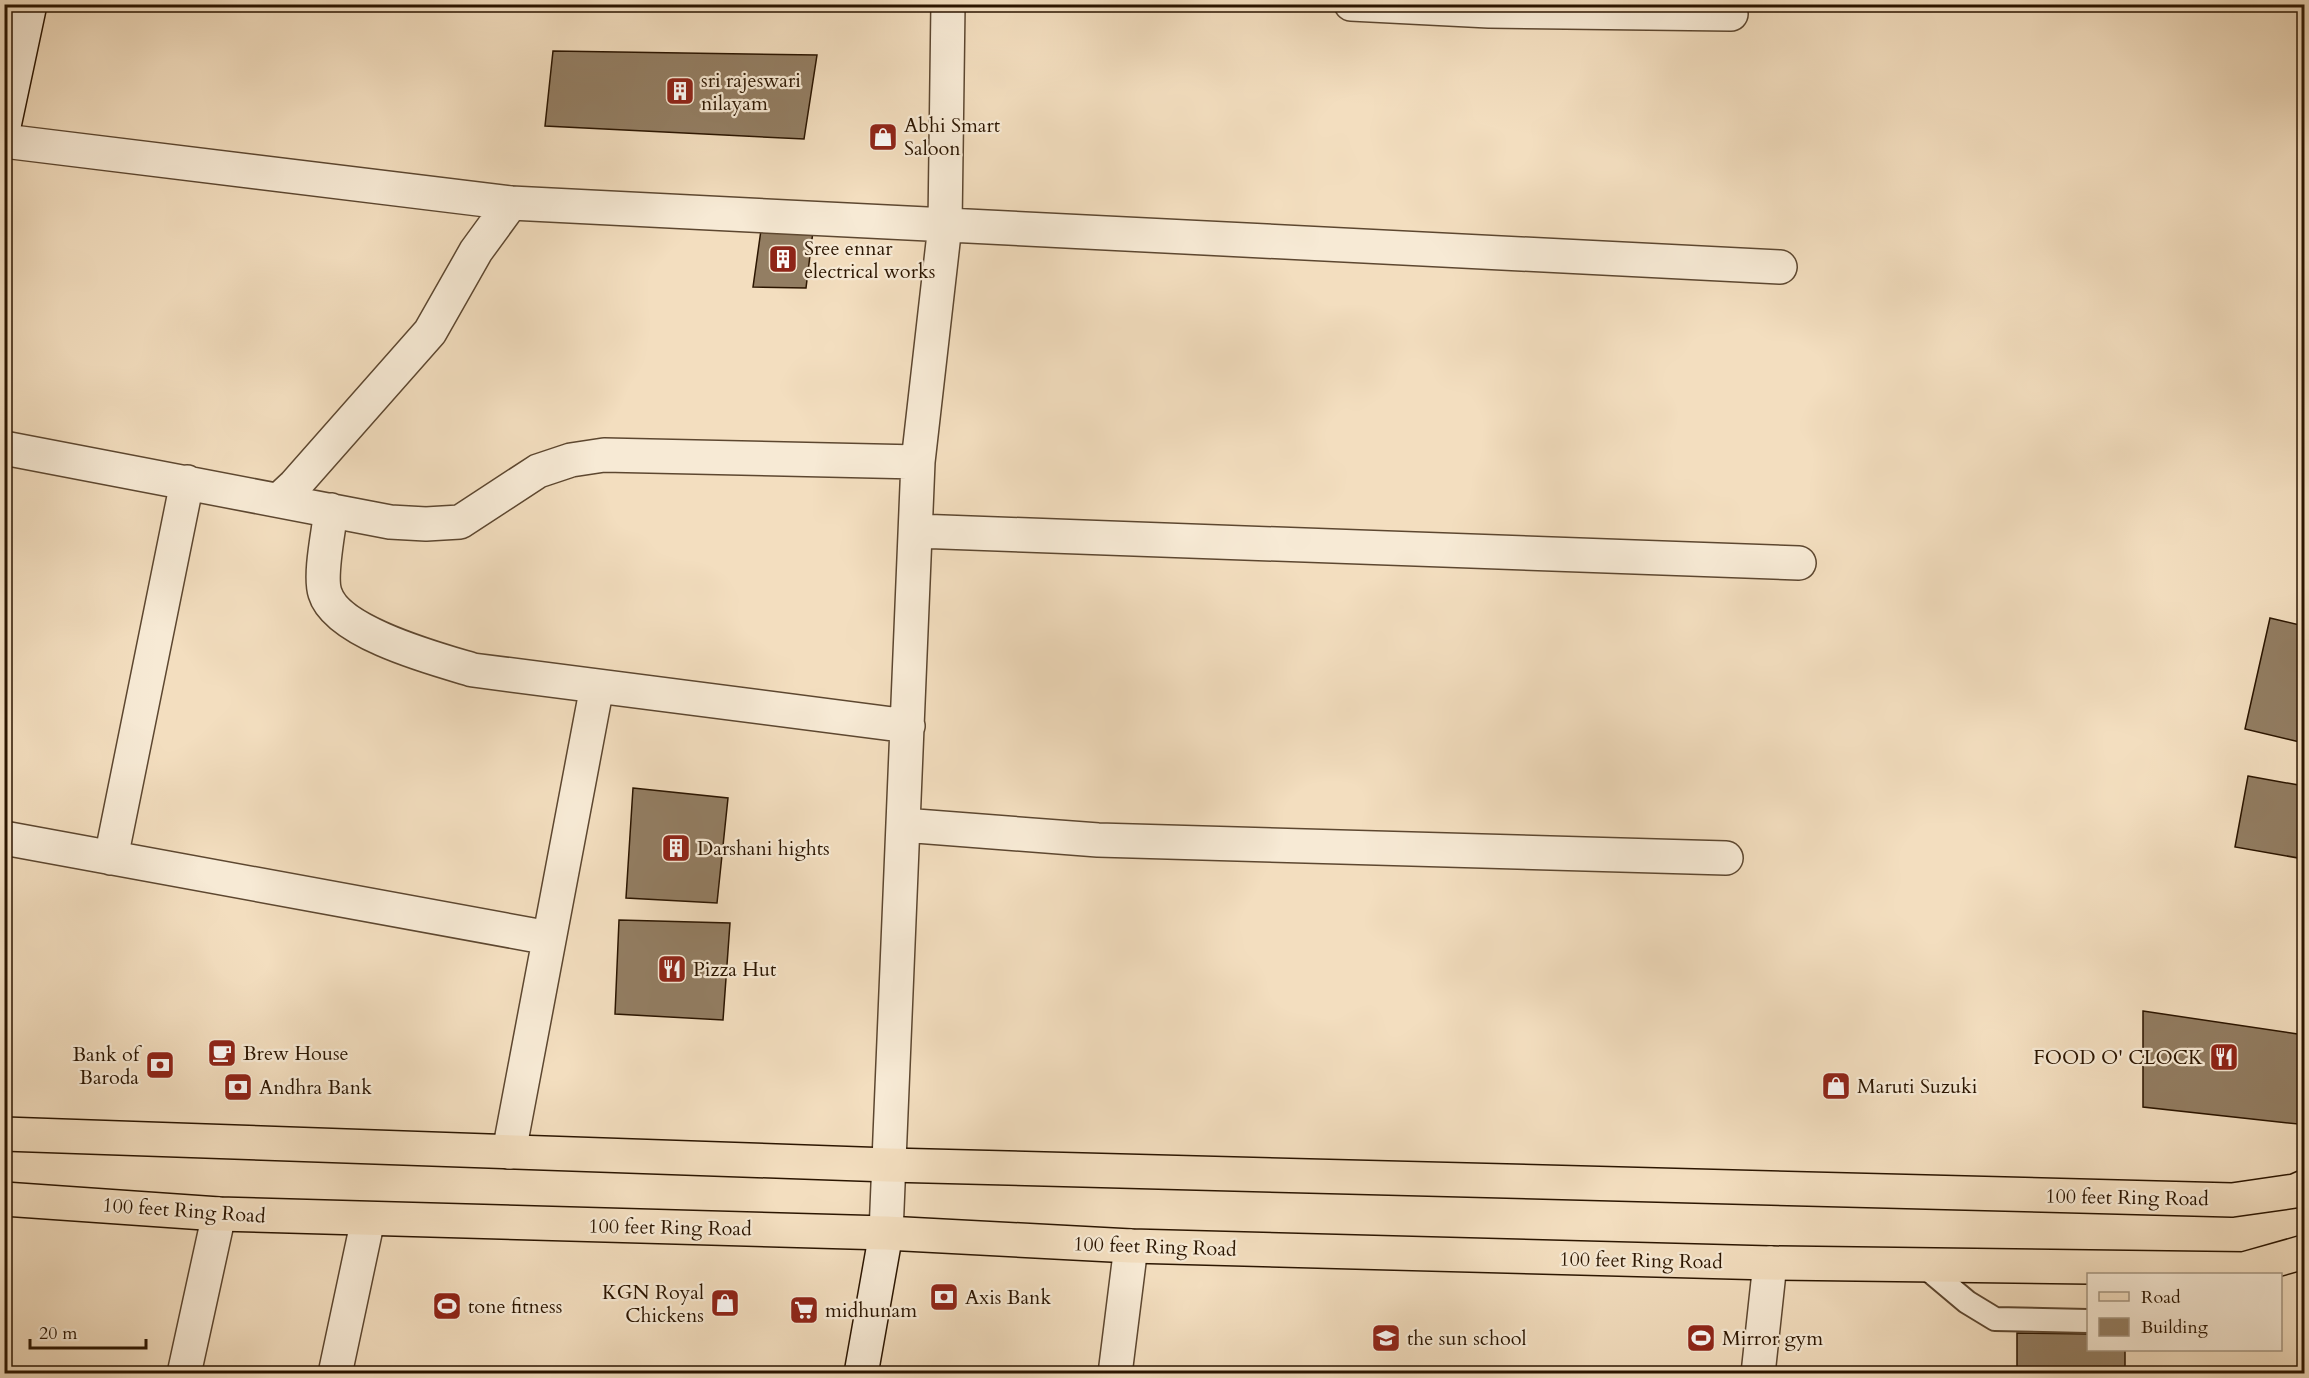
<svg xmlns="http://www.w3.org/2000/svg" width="2309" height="1378" font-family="Cardo,serif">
	<rect width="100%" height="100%" fill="#f3debf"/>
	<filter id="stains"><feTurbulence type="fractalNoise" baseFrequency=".00333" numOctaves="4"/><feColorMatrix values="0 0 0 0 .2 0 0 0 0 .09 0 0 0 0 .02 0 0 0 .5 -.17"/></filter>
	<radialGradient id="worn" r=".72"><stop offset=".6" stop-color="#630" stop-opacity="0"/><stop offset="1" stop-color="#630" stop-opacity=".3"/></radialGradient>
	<path fill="#937e63" stroke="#2b1500" stroke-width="1.5" d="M553,51L817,55L804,139L545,126Z
		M761,230L813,231L806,288L753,287Z
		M2270,618L2304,626V743L2245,729Z
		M2248,776L2304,786V859L2235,847Z
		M633,788L728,798L717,903L626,898Z
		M619,920L730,923L723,1020L615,1014Z
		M2143,1011L2304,1035V1078L2298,1124L2143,1107Z
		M2017,1333L2088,1334V1350H2125V1374H2017Z"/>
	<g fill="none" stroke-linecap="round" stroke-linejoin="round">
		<g stroke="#5d4730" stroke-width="26">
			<path id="lane" d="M1923,1265L1967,1302L1995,1319L2088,1321"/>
		</g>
		<g stroke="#5d4730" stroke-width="36">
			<path id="street" d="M1351,4L1489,11L1731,14
				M4,141L511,203L1780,267
				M4,448L390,522L426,524L460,522L538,471L571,460L604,455L918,462
				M279,500L295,485L430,332L476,251L511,203
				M331,510C329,530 319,575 325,593C337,633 436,659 473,670L908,726
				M916,531L1799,563
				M903,825L1098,840L1726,858
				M4,838L549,938
				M111,858L187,482
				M509,1152L597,686
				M886,1233L918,462L945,225L948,4
				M184,1374L219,1214
				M335,1374L368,1219
				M1115,1374L1131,1246
				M1758,1374L1770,1263"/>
		</g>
		<g stroke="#2b1500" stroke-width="36">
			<path id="secondary" d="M4,126L30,4
				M861,1374L886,1233"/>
		</g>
		<g stroke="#2b1500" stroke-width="36">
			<path id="primary" d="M4,1134L889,1165L2232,1200L2295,1191L2304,1187
				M4,1199L219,1214L886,1233L1131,1246L1770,1263L2244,1269L2304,1252"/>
		</g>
		<use href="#lane" stroke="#f7ead5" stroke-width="22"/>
		<use href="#street" stroke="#f7ead5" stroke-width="33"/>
		<use href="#secondary" stroke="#f7ead5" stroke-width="33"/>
		<use href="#primary" stroke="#f3debf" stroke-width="33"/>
	</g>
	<defs>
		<g id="building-square" transform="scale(1.5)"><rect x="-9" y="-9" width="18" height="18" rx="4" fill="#8f2418" stroke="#f7ead5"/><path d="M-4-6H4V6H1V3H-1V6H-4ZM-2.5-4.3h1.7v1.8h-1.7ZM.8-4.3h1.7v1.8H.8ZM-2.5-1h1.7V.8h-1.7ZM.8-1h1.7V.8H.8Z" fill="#fff"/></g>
		<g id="shop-square" transform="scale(1.5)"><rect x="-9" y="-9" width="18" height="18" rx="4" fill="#8f2418" stroke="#f7ead5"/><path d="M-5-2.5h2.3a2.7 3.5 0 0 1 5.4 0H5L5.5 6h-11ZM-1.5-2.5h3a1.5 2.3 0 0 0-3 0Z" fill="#fff"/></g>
		<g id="restaurant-square" transform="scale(1.5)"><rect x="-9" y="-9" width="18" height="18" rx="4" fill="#8f2418" stroke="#f7ead5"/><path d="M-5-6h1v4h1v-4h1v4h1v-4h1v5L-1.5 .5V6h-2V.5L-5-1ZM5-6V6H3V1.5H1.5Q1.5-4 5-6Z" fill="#fff"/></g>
		<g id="cafe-square" transform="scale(1.5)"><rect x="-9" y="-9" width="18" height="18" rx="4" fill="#8f2418" stroke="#f7ead5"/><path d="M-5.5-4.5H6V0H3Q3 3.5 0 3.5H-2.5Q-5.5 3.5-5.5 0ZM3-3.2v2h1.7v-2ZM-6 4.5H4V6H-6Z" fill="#fff"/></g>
		<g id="bank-square" transform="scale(1.5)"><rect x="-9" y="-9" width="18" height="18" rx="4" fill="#8f2418" stroke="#f7ead5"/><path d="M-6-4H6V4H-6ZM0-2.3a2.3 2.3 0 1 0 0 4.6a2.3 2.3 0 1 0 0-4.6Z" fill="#fff"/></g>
		<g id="stadium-square" transform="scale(1.5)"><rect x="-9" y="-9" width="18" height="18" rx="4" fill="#8f2418" stroke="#f7ead5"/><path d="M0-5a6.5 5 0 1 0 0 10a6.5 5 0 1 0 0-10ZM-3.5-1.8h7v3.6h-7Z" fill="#fff"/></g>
		<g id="supermarket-square" transform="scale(1.5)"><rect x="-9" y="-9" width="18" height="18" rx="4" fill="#8f2418" stroke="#f7ead5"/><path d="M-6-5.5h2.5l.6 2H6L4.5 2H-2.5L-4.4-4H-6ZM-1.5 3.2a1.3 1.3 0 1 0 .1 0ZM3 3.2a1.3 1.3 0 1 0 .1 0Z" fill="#fff"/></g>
		<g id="school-square" transform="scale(1.5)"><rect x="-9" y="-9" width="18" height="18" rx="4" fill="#8f2418" stroke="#f7ead5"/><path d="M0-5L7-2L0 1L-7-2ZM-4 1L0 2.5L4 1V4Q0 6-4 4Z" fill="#fff"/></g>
	</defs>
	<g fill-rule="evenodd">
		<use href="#building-square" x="680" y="91"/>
		<use href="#shop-square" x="883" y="137"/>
		<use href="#building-square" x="783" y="259"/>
		<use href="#building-square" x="676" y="848"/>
		<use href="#restaurant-square" x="672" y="969"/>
		<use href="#cafe-square" x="222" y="1053"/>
		<use href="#restaurant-square" x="2224" y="1057"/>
		<use href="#bank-square" x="160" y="1065"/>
		<use href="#shop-square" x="1836" y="1086"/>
		<use href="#bank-square" x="238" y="1087"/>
		<use href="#bank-square" x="944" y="1297"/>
		<use href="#shop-square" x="725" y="1303"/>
		<use href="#stadium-square" x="447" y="1306"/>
		<use href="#supermarket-square" x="804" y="1310"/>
		<use href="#school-square" x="1386" y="1338"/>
		<use href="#stadium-square" x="1701" y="1338"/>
	</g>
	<g text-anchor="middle" stroke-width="4.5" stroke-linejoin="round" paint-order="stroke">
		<g font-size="20" fill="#2b1500" stroke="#f7ead5" text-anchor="start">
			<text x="701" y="87">sri rajeswari<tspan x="701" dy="23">nilayam</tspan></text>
			<text x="904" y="132">Abhi Smart<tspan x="904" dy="23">Saloon</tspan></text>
			<text x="804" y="255">Sree ennar<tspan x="804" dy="23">electrical works</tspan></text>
			<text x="697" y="855">Darshani hights</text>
			<text x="693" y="976">Pizza Hut</text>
			<text x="243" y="1060">Brew House</text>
			<text x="139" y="1061" text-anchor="end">Bank of<tspan x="139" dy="23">Baroda</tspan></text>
			<text x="2203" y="1064" text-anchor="end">FOOD O' CLOCK</text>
			<text x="1857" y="1093">Maruti Suzuki</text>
			<text x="259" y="1094">Andhra Bank</text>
			<text x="704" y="1299" text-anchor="end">KGN Royal<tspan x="704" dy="23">Chickens</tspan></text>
			<text x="965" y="1304">Axis Bank</text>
			<text x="468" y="1313">tone fitness</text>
			<text x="825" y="1317">midhunam</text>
			<text x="1407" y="1345">the sun school</text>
			<text x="1722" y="1345">Mirror gym</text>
		</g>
		<g font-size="20" fill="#2b1500" stroke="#f7ead5">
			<text transform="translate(2127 1197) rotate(1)" y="7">100 feet Ring Road</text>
			<text transform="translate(184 1210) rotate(4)" y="7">100 feet Ring Road</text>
			<text transform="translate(670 1227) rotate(1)" y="7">100 feet Ring Road</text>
			<text transform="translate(1155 1246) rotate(2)" y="7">100 feet Ring Road</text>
			<text transform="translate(1641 1260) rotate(1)" y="7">100 feet Ring Road</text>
		</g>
	</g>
	<rect width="2309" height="1378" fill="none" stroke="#f3debf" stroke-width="24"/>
	<rect x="6" y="6" width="2297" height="1366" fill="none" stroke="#2b1500" stroke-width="3"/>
	<rect x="12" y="12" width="2285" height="1354" fill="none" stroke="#2b1500" stroke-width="1.5"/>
	<rect x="2087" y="1273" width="195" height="78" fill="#f7ead5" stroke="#a59580" stroke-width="1.5"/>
	<rect x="2099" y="1292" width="30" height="9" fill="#f3debf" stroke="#a59580" stroke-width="1.5"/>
	<text x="2141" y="1303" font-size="18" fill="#2b1500">Road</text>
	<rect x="2099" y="1318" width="30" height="18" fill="#937e63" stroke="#a59580" stroke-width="1.5"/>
	<text x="2141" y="1333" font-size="18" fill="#2b1500">Building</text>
	<path d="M30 1339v9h116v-9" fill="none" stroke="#2b1500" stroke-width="3"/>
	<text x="39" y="1339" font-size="18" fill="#2b1500" stroke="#f7ead5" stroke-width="4.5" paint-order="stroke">20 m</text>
	<rect width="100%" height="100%" filter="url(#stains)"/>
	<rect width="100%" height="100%" fill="url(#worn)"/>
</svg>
